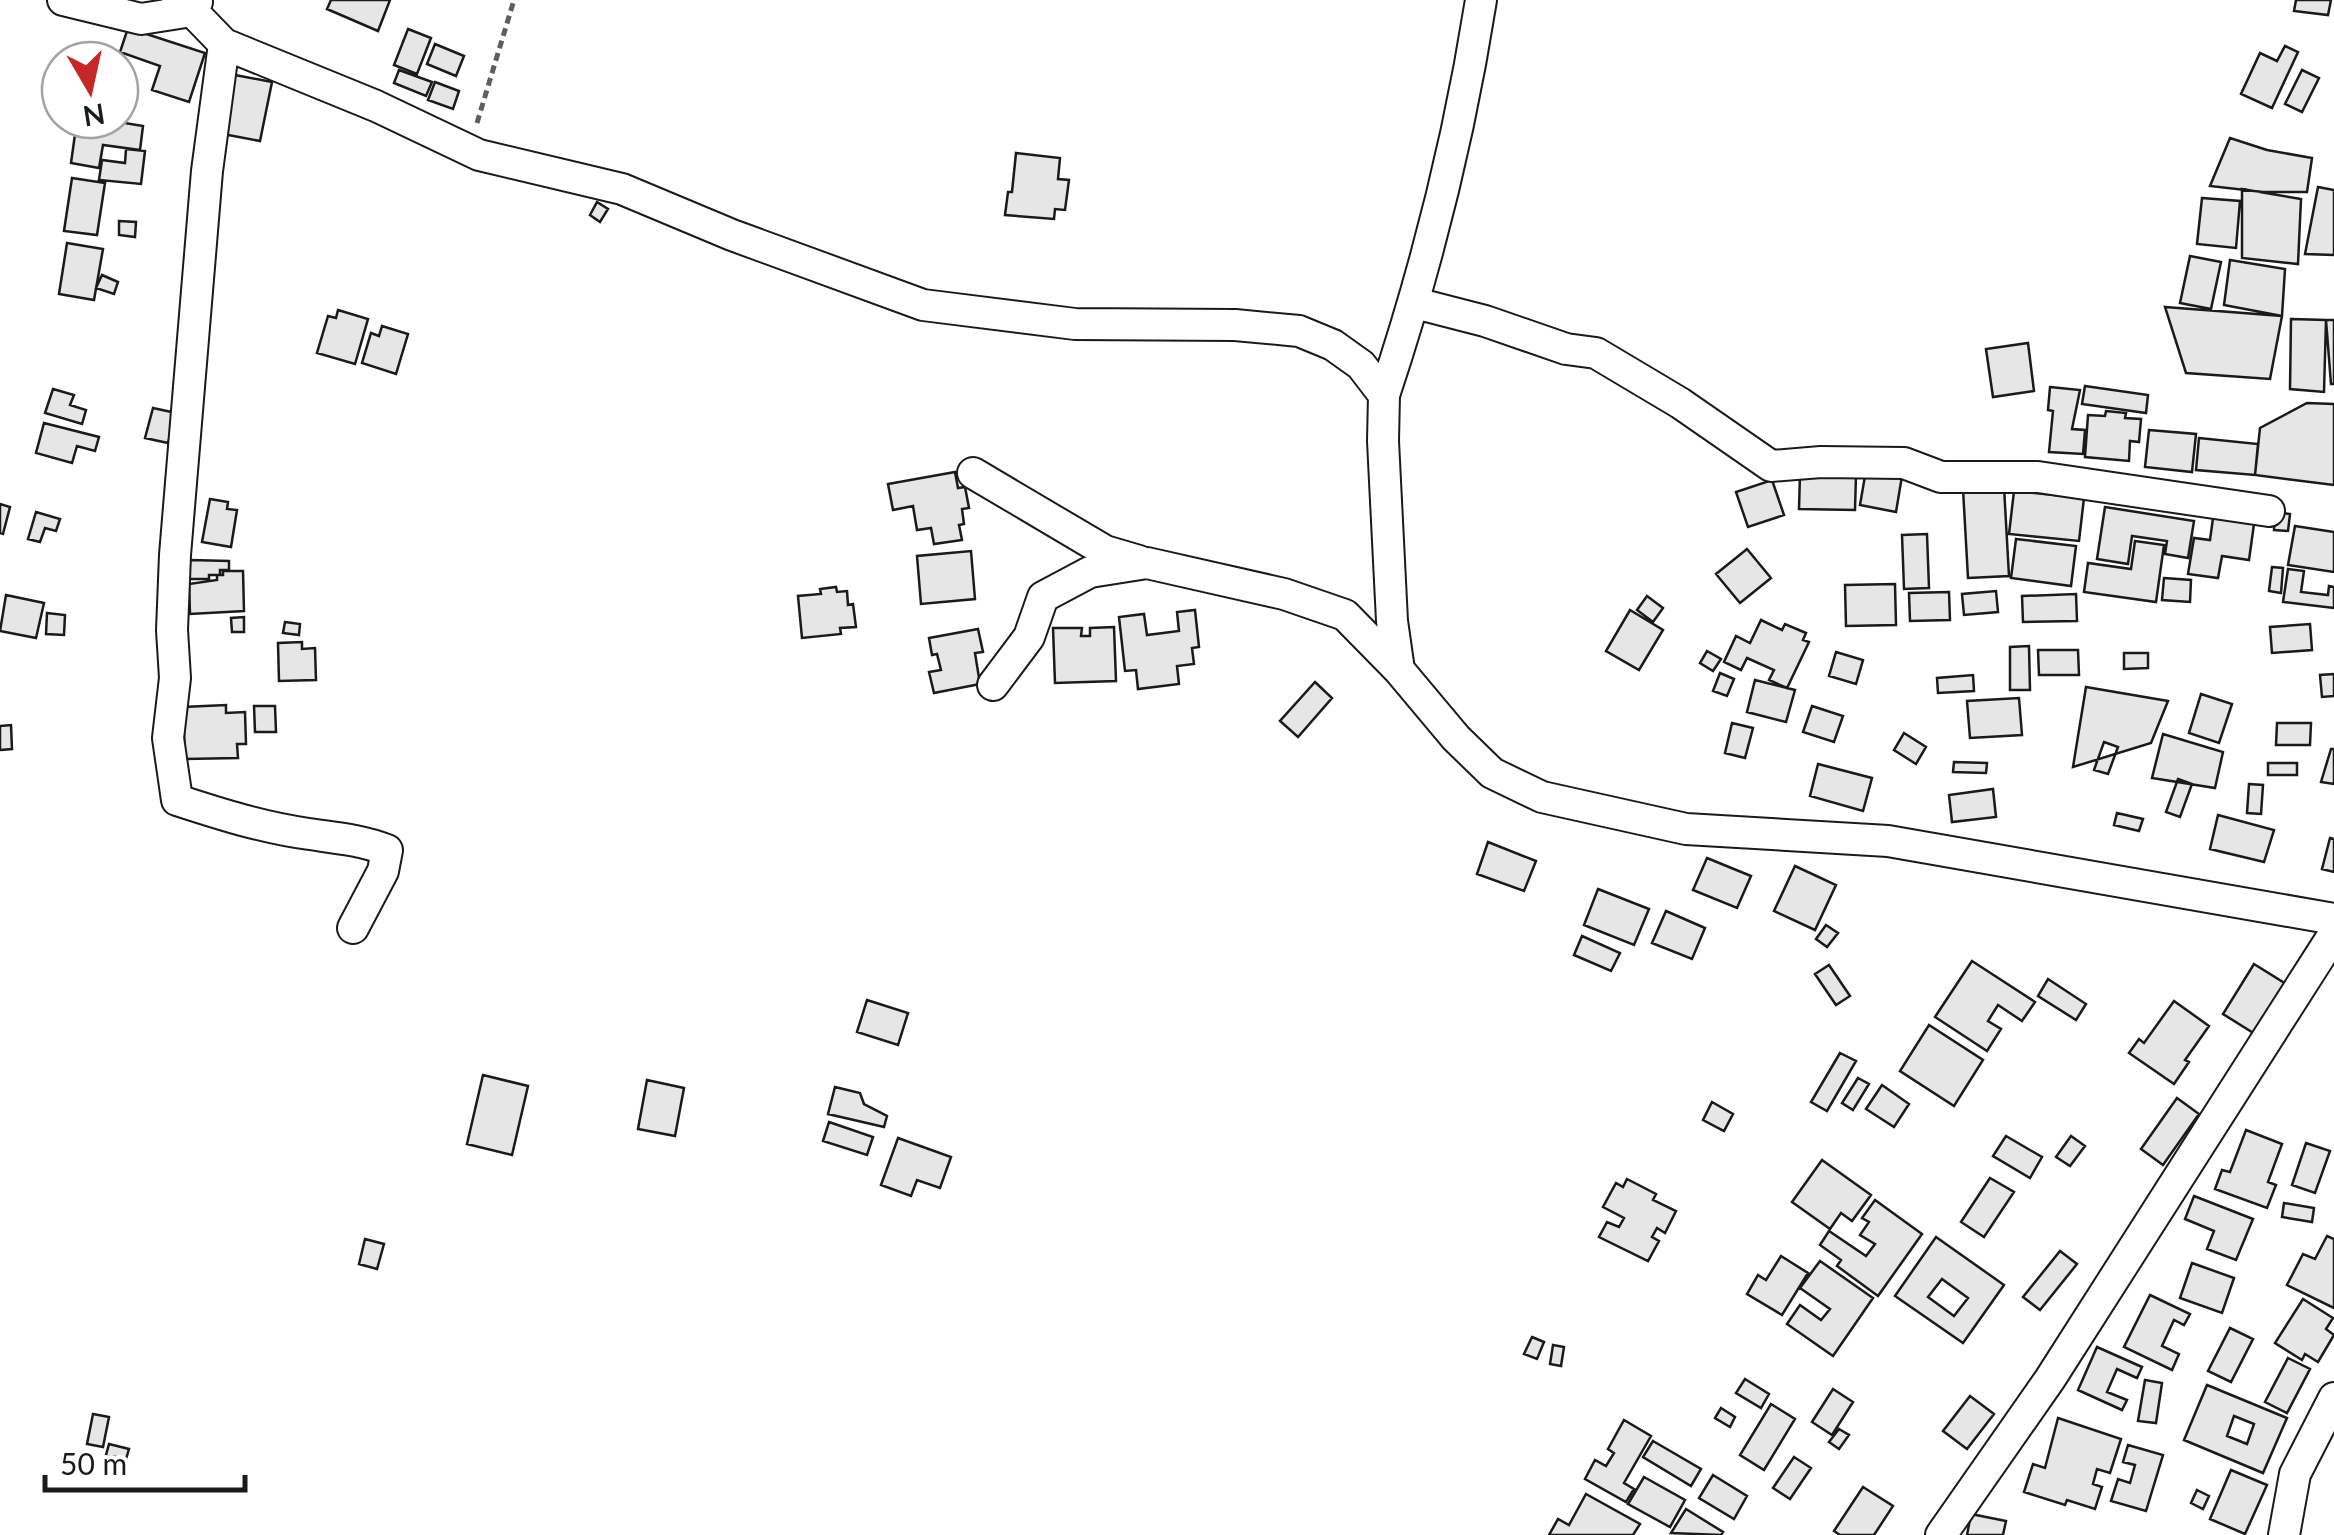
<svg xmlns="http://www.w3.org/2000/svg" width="2334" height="1535" font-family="Lato,sans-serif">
	<rect width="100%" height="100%" fill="#fff"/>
	<path fill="#e6e6e6" stroke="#1a1a1a" stroke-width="2.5" fill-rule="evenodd" d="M331,0H390L378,31L327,9Z
		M2296,0H2331L2328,15L2294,11Z
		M128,28L205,53L189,102L152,90L160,66L120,52Z
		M408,29L431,38L417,74L394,65Z
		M435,44L464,56L456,76L427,64Z
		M2285,46L2298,52L2272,108L2241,94L2260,53L2277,61Z
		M399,70L432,82L426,96L394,83Z
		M2302,70L2319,78L2302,112L2285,104Z
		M235,75L272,82L260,141L223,134Z
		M435,82L459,91L453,109L428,100Z
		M77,120H107L143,126L140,150L103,145L99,168L71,163Z
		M2230,138L2267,150L2312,158L2307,192H2263L2210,186Z
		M126,149L145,151L141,184L99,180L102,160L125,163Z
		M1016,153L1060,158L1058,179L1069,180L1065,210L1055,209L1054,219L1005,215L1008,192H1012Z
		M72,178L105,183L97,235L64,231Z
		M2318,187L2334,190V255L2305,254Z
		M2242,189L2301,199L2298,264L2242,258Z
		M2202,198L2240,201L2236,248L2197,244Z
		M597,202L608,209L600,222L590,215Z
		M119,221L136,222L135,237L119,235Z
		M67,243L103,249L94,300L59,294Z
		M2190,256L2221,262L2211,309L2180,303Z
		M2230,260L2285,269L2282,316L2224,305Z
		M102,275L118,282L114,294L96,288Z
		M2165,307L2282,316L2270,379L2186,373Z
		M338,310L368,319L355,364L317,353L328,316L336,318Z
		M2291,319L2326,320L2324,392L2290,389Z
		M2326,320H2334V384H2331Z
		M382,326L408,334L396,374L362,363L371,333L379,336Z
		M2028,343L2034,391L1993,397L1986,349Z
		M2085,386L2148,395L2146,413L2082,404Z
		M2050,387L2080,390L2072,429L2085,430L2083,454L2049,452L2053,411L2048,410Z
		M53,389L74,395L70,405L86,410L82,424L45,413Z
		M2307,403L2334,404V485L2255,475L2260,428Z
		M153,408L176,413L168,443L145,438Z
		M2106,411L2126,413L2125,418L2141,419L2139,442L2130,441L2129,461L2085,457L2088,415L2105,416Z
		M44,423L99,437L95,451L77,446L72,463L36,453Z
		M2149,430L2196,434L2192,472L2145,467Z
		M2199,438L2258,444L2255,475L2196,470Z
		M1866,470L1902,476L1896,512L1860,505Z
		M955,472L958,488L965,487L969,508L962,509L964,524L959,525L962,540L934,544L931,528L917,530L913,506L893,510L888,484Z
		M1800,474L1856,475L1855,510L1799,509Z
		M1772,480L1784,515L1748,527L1736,492Z
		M2004,487L2009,576L1968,578L1963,489Z
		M2014,491L2084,498L2079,541L2009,534Z
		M210,499L228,502L227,509L237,510L231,547L202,542Z
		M0,504L10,507L3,534L0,533Z
		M2105,507L2194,521L2188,558L2165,554L2167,541L2132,536L2128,564L2097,559Z
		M36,512L60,519L56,531L45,528L40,542L28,539Z
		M2275,512L2290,514L2288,531L2274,530Z
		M2213,518L2254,524L2249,560L2222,556L2218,578L2188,574L2194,538L2210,540Z
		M2295,526L2334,532V572L2288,565Z
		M1927,534L1929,588L1904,589L1902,535Z
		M2016,539L2076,546L2071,586L2011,578Z
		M2135,541L2164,545L2156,602L2084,592L2088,563L2131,569Z
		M1747,549L1771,578L1740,603L1716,574Z
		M971,551L975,599L921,604L917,556Z
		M190,560L229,561V570H220V575H209V579H189Z
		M2272,567L2283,568L2281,593L2269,591Z
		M2288,569L2304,571L2301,592L2328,595L2329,586L2334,587V608L2283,602Z
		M223,571H243L244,611L190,614L189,584L217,580V575H223Z
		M2164,578L2191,580L2190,602L2162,600Z
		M1895,584L1896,625L1846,626L1845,585Z
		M836,587L837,592L847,591L848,605L853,604L856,627L840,628L841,634L802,638L798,596L821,594L820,589Z
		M1996,591L1998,612L1964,615L1962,594Z
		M1949,592L1950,620L1910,621L1909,593Z
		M2076,594L2077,621L2023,622L2022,596Z
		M6,595L44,603L36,638L0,631Z
		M1647,596L1663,608L1653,622L1637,610Z
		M1195,610L1199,647L1192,648L1194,664L1177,666L1179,684L1138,689L1136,670L1125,671L1119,617L1144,614L1147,635L1179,631L1177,612Z
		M1630,610L1663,630L1639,670L1606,651Z
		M47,613L65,615L64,635L46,634Z
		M244,617V632H232L231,618Z
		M1761,620L1782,630L1785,624L1806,633L1803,640L1809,642L1787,688L1769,680L1774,670L1747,658L1741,670L1724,662L1736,636L1750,643Z
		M285,622L300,624L299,635L283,633Z
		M2310,624L2312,650L2272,653L2270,627Z
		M1114,627L1116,681L1055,683L1053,628H1082L1081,636H1090V628Z
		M978,629L983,652L975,653L980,684L934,693L929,672L941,670L937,654L932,655L929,638Z
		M302,642V649L315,648L316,680L279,681L278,643Z
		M2029,646L2030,690H2010V647Z
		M2038,650H2078L2079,675H2039Z
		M1707,651L1721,659L1713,671L1700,663Z
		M1836,652L1863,660L1856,684L1829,676Z
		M2124,653H2148V668L2124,669Z
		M1720,673L1734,679L1727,696L1713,691Z
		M2334,674V696L2322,697L2320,675Z
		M1973,675L1974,691L1938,693L1937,678Z
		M1755,680L1795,690L1786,722L1747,712Z
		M1315,682L1332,698L1298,737L1280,721Z
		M2086,687L2168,701L2151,743L2073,767Z
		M2201,694L2232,704L2219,743L2189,733Z
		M2019,698L2022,735L1970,738L1967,701Z
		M226,705V713L245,712L246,744H237L238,758L185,759L183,707Z
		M254,706H275L276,732H255Z
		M1812,706L1843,716L1834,742L1803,732Z
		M1732,723L1753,728L1745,758L1725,753Z
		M2277,723H2311L2310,745H2276Z
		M11,725L12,749L0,750V726Z
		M1904,733L1926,747L1916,764L1894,750Z
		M2163,734L2223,752L2215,788L2152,778Z
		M2104,742L2118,747L2108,774L2094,770Z
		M2331,749H2334V784L2321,782Z
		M1954,762L1987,763L1986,773L1953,772Z
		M2268,763H2297V775H2268Z
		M1818,764L1872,778L1863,811L1810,796Z
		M2178,779L2192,784L2180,817L2166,812Z
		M2249,784L2263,785L2261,814L2247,813Z
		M1993,789L1996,817L1952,822L1949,795Z
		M2117,813L2143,819L2139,831L2114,825Z
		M2218,815L2274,830L2264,862L2210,849Z
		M2330,838L2334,839V872L2322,869Z
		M1488,842L1536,861L1524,891L1477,874Z
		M1707,858L1751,876L1737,908L1693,890Z
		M1795,866L1836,885L1815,930L1774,911Z
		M1598,889L1649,909L1634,945L1584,925Z
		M1666,911L1705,928L1692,959L1652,943Z
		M1826,925L1838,933L1827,947L1816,939Z
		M1582,936L1620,953L1611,971L1574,955Z
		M1972,961L2035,1002L2022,1021L1998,1005L1988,1021L2001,1029L1987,1051L1935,1017Z
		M2254,964L2286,984L2255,1034L2223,1014Z
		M1829,965L1850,996L1836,1005L1815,974Z
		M2048,979L2086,1004L2076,1020L2038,996Z
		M867,1000L908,1013L898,1045L857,1032Z
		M2174,1001L2209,1026L2185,1060L2189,1062L2174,1084L2129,1053L2139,1039L2144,1043Z
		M1929,1025L1983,1060L1954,1106L1900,1071Z
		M1840,1053L1856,1061L1827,1111L1811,1102Z
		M483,1075L528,1086L512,1155L467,1144Z
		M1858,1078L1869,1084L1853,1110L1842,1103Z
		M647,1080L684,1088L675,1136L638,1129Z
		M1882,1085L1909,1104L1894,1127L1866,1109Z
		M835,1087L860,1093L864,1104L887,1116L884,1127L828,1114Z
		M2177,1098L2199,1114L2163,1165L2141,1149Z
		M1712,1102L1733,1114L1724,1131L1703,1120Z
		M829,1122L873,1137L867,1155L823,1141Z
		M2246,1130L2282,1144L2268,1182L2276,1185L2267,1208L2215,1189L2222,1170L2230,1172Z
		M2006,1136L2042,1157L2030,1178L1993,1156Z
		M2071,1136L2085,1146L2070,1166L2056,1157Z
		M898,1138L951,1157L940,1188L917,1180L911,1196L881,1185Z
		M2306,1143L2330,1151L2315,1193L2292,1185Z
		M1822,1160L1871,1195L1852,1221L1841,1213L1830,1229L1792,1202Z
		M1990,1178L2014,1192L1984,1237L1961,1222Z
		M1627,1179L1656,1194L1653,1200L1676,1211L1665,1233L1657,1228L1652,1237L1659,1241L1648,1261L1599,1237L1607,1222L1619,1227L1624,1218L1603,1207L1616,1183L1623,1187Z
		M2194,1196L2253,1219L2236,1260L2207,1249L2214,1231L2185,1219Z
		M1875,1200L1922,1234L1878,1296L1837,1266L1841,1260L1820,1245L1829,1231L1866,1256L1875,1244L1860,1235L1869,1222L1862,1218Z
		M2284,1203L2314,1208L2312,1222L2282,1217Z
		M2327,1236L2334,1239V1308L2287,1285L2303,1254L2315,1259Z
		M1936,1237L2004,1285L1963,1343L1895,1296ZM1942,1279L1968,1298L1954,1316L1928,1297Z
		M365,1239L384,1244L377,1269L359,1264Z
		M2060,1251L2077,1264L2040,1310L2023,1297Z
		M1781,1256L1808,1273L1782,1315L1747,1294L1758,1275L1766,1280Z
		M1820,1261L1873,1298L1833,1356L1787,1324L1800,1305L1821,1320L1830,1309L1800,1288Z
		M2192,1263L2234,1278L2222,1313L2180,1298Z
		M2150,1295L2190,1314L2184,1325L2174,1320L2162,1346L2179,1354L2172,1370L2124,1347Z
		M2303,1299L2333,1318L2326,1329L2334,1335L2318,1362L2305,1354L2302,1360L2275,1343Z
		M2230,1328L2253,1339L2231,1382L2208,1371Z
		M1532,1337L1544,1342L1537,1359L1524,1354Z
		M1553,1345L1564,1347L1561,1366L1550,1364Z
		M2097,1347L2142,1367L2137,1378L2117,1369L2107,1392L2127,1400L2122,1410L2078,1390Z
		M2288,1358L2310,1369L2287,1413L2265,1402Z
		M1745,1379L1769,1394L1761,1408L1736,1393Z
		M2145,1380L2162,1383L2156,1423L2138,1421Z
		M2207,1385L2287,1418L2263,1473L2184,1440ZM2234,1416L2254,1424L2247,1444L2227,1436Z
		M1833,1389L1853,1402L1832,1435L1812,1422Z
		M1970,1396L1994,1414L1967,1449L1943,1431Z
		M1771,1404L1795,1419L1764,1470L1740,1455Z
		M1721,1408L1735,1417L1730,1427L1715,1418Z
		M93,1414L109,1417L103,1447L87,1444Z
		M2058,1418L2121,1439L2110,1473L2097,1469L2093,1484L2102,1487L2095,1509L2067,1500L2065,1505L2024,1492L2033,1464L2045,1468Z
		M1624,1420L1651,1436L1624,1483L1634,1489L1626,1502L1585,1479L1595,1460L1606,1466L1614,1453L1608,1449Z
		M1839,1429L1849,1435L1839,1449L1829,1442Z
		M1653,1441L1701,1469L1691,1486L1643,1457Z
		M109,1444L129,1449L126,1459L106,1455Z
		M2128,1445L2163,1455L2146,1511L2111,1501L2118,1479L2130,1483L2135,1465L2123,1462Z
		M1794,1457L1811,1468L1790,1499L1773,1488Z
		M2231,1470L2267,1485L2245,1534L2210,1519Z
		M1713,1475L1747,1496L1734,1519L1699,1498Z
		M1644,1477L1685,1500L1670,1527L1628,1504Z
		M1863,1487L1893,1506L1874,1535H1840L1834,1531Z
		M2197,1490L2209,1496L2203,1509L2191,1503Z
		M1586,1494L1640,1524L1633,1535H1549L1558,1519L1569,1525Z
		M1686,1509L1723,1532L1721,1535L1671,1533Z
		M1971,1514L2006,1521L2003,1535H1967Z"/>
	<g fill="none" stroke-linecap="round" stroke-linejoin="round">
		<g stroke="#1a1a1a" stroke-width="34">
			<path id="minor" d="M63,0L141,19L192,11L197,2
				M177,0L192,11L224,44L376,106L479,155L622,189L732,235L923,305L1075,324L1235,325L1299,331L1333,345L1361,365L1384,395L1383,441L1392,621L1399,670L1456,738L1492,773L1542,797L1686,829L1888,841L2334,919
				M224,44L207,171L175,555L172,630L175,678L168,738L177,800C220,814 264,828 309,834C337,838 361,840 387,850L383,871L353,928
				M1415,303L1485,321L1566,349L1596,353L1680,403L1771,466L1821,462L1904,463L1941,477H2038L2269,511
				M1384,395C1427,266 1460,134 1481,0
				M973,473L1105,551L1139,561
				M993,685L1029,637L1043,597L1090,572L1147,563L1284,594L1345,615L1399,670
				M1941,1535L2050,1379L2334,934
				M2284,1535L2295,1474L2334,1398"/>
		</g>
		<path stroke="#5f5f5f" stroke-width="5" stroke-dasharray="8 5" stroke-linecap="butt" d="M477,123L514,0"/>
		<use href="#minor" stroke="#fff" stroke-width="30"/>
	</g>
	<g transform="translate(90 90) rotate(171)"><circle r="48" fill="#ffffff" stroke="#a3a3a3" stroke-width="2.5"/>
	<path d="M0-8L18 38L0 25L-18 38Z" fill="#c62828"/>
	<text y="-15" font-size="28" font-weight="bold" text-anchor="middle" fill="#1a1a1a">N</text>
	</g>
	<path d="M45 1475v15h200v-15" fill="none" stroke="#1a1a1a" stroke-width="5"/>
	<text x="60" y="1475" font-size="30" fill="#1a1a1a" stroke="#ffffff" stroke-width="8" paint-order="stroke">50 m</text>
</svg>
